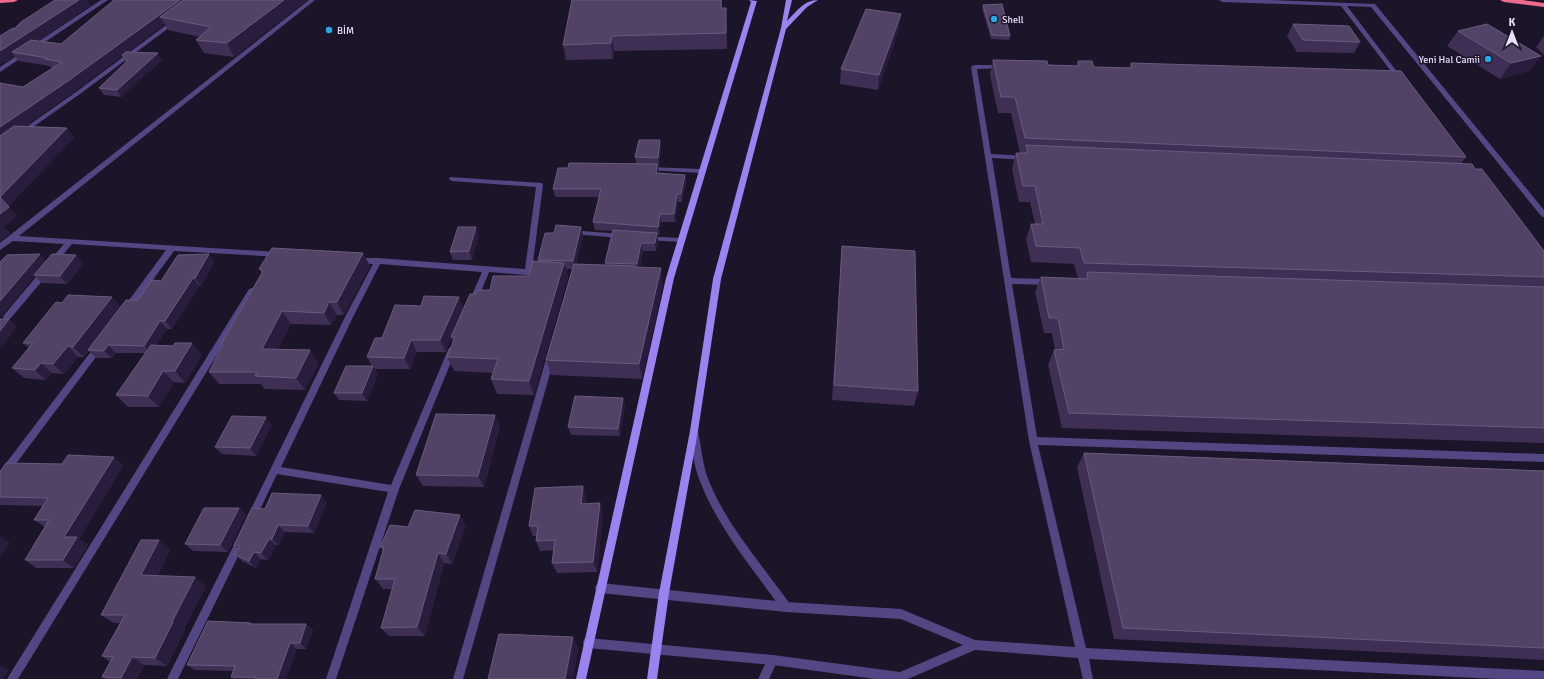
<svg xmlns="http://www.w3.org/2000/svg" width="1544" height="679" font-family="Signika,sans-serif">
	<rect width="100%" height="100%" fill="#1c1429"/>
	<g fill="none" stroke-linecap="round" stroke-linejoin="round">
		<path fill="#544583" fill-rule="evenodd" d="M694,427L697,428L698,431C701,445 702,459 706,473C722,520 761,563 790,604L791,607L790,610L786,612L782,610C752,567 714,524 697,473C693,460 692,445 690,431L691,428Z
			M773,655L777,656L778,660L769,679H758L769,656Z"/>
		<path fill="#544583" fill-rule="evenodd" d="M101,0H108L0,72V67Z
			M309,0H315L19,236L278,252L282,255L281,257L174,251L130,311H124L123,309L124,307L166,250L72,244L56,263L53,264L49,261L64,244L13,241L0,250V243Z
			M1219,0H1270L1375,4L1544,210V217H1542L1371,7L1347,6L1401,77V79H1397L1341,6L1222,2Z
			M173,20L178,21L80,94L23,134H19V132L76,92Z
			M1002,65L1004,66V68L977,69L991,154L1025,156L1028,158L1025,160L992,158L1011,278L1049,279L1053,282L1049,285L1012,284L1037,437L1544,454V462L1038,445L1086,648L1544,671V679H1497L1089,659L1093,679H1083L1078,658L975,650L908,679H875L773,665L588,648L584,647L583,643L584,639L588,638L773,655L900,672L963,645L901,619L786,612L600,593L596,591L595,588L596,585L600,583L786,602L901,609L975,640L1075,647L1029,441L971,67L974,65Z
			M649,167L701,169L704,171L701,173L647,170L646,169Z
			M450,177L542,183L543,185L532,270H540L544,273L540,276L489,272L476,304L472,307L468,304L482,272L380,264L353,317L281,467L391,485L448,350L449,348H455L456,350L399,489L336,679H326L388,492L277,474L255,520L252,521L249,520L247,517L345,317L373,264L356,263L352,260L353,258H378L525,269L536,187L452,181L449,179Z
			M568,230L622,234L626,236L622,238L571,234L567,232Z
			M644,236L681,238L685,240L681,242L647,240H644L643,238Z
			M45,269L49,272L48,274L10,319H4L3,317L4,315L42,270Z
			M252,288L255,289L256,291L255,293L18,679H7L249,289Z
			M99,344L102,345L103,347L102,349L3,481L0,482V471L96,345Z
			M551,353L554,354L555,356L463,679H453L547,356L548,354Z
			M242,534L245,535L247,538L178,679H167L239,535Z"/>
		<path fill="#9b82f0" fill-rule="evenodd" d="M749,0L757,1L674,278L586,679H576L666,278L751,2Z
			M786,0H792L787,21C796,12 804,0 818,0L807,7L786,29L721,279L698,431L669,593L657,679H647L659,593L690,431L713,279L781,28Z"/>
		<path fill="#ed698d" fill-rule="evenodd" d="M0,0H18L14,2L0,3Z
			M1500,0H1523L1544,3V7L1504,2Z"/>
	</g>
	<path fill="#3f2f55" d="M114,0H181L182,1L307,0L234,57L204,53L196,40L200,37L168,30L165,24L128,52L162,60L121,97L104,95L99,88L126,62L122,56L75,91L23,127L67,128L74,138L8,206L17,216L4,227L10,233L0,242L23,87L52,69L50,66L19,61L14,56L5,62L4,61L0,64V36L14,29L91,5L37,41L61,44Z
		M572,0H722V8H726L727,49L614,51L613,59L566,60L563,45Z
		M983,5L1010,36L1009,40L991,39L982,9Z
		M1293,24L1360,42L1354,53L1297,52L1287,36Z
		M899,29L878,90L840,84L841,69Z
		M1458,31L1541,56L1529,71L1500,79L1447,46Z
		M1544,36V55L1536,47Z
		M993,60L1048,65L1076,66L1078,61L1094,67L1129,68L1131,63L1466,157L1461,164L1544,251V443L1062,428L1048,365L1054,350H1055L1052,333H1044L1035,292L1041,277L1078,278L1074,264L1031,262L1026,239L1031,224H1035L1030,202H1019L1012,169L1016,153H1020L1011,113H998L990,75Z
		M661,148L659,166H658V174L685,175L686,183L682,202H678L675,222H661L659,235H657L658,242L656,251H643L640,267L663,284L642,379L551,375L546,360L572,269H566L568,277L534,395L497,394L491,379L493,373L454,371L447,357L453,342L451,338L446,352H417L410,369H375L378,374L367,401L339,400L334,393L372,366L367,357L382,338L464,308L476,294L490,290L529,276L538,262V260L554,233L581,227L583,236L576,264L606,265L605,263L613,231L595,230L593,222L599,197H555L553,189L568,168L636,164L635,157Z
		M479,235L472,260H453L450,252Z
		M842,246L918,391L914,406L832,400Z
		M363,253L370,266L344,315H337L331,325L291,324L278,349L319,363L305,390L264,389L261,384H219L209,372L222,346L221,344L262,273L259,269Z
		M209,254L214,262L201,286H199L172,329H167L156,345L173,346L192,343L202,355L185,383L174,382L159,407H128L116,395L145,353H116L112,358H96L89,351L84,357H78L64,374L52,373L46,380L24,378L12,368L29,348L23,343L138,300L161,281Z
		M46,261L84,263L67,284L42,283L35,276L0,317V262Z
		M623,398L625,406L620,436L571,435L568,427Z
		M272,425L256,456L222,454L215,447Z
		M500,426L484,487L423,486L416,475Z
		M1084,453L1544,471V660L1114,639L1077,467Z
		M114,457L123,466L79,539L88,545L74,568H36L25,560L45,527L34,520L43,506L0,505V472Z
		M586,497V504L603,513L597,572L557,573L552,563L554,550L540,551L536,541V536H533L529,526Z
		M327,502L314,533L285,532L279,545H276L268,560L261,559L256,568L242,561L234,554L238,549L234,545L265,509Z
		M239,508L246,515L228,552L193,551L185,544Z
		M466,525L452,564L444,563L425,636H389L381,628L392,589H383L375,579L383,551L380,547L408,527Z
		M170,550L157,576L206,586L184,629L185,630L167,666L144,665L137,679H106L102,677L110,662L102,656L120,623H114L101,615Z
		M252,624H306L313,630L306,649H297L286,679H234L231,677L233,671L195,670L187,665Z"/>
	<path fill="#291c3c" d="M79,0H87L91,5L18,53L12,52L14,56L5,62L0,55V51Z
		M180,0H181L186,8L160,17L165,24L75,91L0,142V127Z
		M284,0H307L234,57L227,43Z
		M901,14L899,29L878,90L879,75Z
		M612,36L614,51L613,59L611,43Z
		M158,53L162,60L121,97L117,90Z
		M0,55L4,61L0,64Z
		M1541,56L1529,71L1500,79L1511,63Z
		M67,128L74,138L8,206L0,197Z
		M660,140L661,148L659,166L658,158Z
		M657,164L659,173L658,182L656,173Z
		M685,175L686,183L682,202L681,194Z
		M677,194L678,202L675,222L674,214Z
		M9,207L17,216L4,227L10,233L0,242V214Z
		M660,214L661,222L659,235L658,227Z
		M476,227L479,235L472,260L469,251Z
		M581,227L583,236L575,269L573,261Z
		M657,233L658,242L656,251L655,243Z
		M641,243L643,251L639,272L637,264Z
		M363,253L370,266L344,315L337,302Z
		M40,254L47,262L34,275L35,276L0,317V301Z
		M209,254L214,262L201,286L195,278Z
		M76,255L84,263L67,284L60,276Z
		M564,263L568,277L534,395L529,381Z
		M661,268L663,284L642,379L639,364Z
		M193,278L199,286L172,329L165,321Z
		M112,297L122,307L84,357L73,347Z
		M459,297L464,308L446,352L440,340Z
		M329,302L337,315L331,325L324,313Z
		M282,311L291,324L272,361L262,349Z
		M9,319L17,326L2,348L0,346V331Z
		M160,321L167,329L151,353L144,346Z
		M411,340L417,352L410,369L404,358Z
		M192,343L202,355L185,383L175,371Z
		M108,345L116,353L112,358L104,351Z
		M68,346L78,357L64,374L53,364Z
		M310,350L319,363L305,390L296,378Z
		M41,363L52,373L46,380L35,370Z
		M373,366L378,374L367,401L362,393Z
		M163,371L174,382L159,407L148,396Z
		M623,398L625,406L620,436L618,429Z
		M495,415L500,426L484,487L478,476Z
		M266,417L272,425L256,456L250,448Z
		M114,457L123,466L79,539L88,545L74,568L63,560L64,537Z
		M583,486L586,497L584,514L581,504Z
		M321,495L327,502L314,533L308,526Z
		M600,503L603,513L597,572L593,562Z
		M239,508L246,515L228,552L220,545Z
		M460,515L466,525L452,564L446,554Z
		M278,525L285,532L279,545L272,539Z
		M0,536L10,543L0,558Z
		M269,539L276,545L268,560L261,553Z
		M159,540L170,550L152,584L141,575Z
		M254,552L261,559L256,568L249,561Z
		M438,553L444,563L425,636L417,627Z
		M195,577L206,586L184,629L185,630L167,666L155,658L172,622Z
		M306,624L313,630L306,649L300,643Z
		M573,637L579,648L573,679H565Z
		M290,643L297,649L286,679H277Z
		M132,657L144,665L137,679H123L121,678Z
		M0,665L9,670L3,679H0Z"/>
	<path fill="#514266" stroke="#695b7e" d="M55,0H79L0,51V36L13,28L14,29L21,22Z
		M114,0H180L68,81L0,127V83L23,87L62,62L45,59L47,58L12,52L31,40L61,44Z
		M183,0H284L227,43L196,40L211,27L160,17Z
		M572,0H721V8H726V33L612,36L611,43L563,45Z
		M1002,4L1010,36L992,35L983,5Z
		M866,9L901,14L879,75L841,69Z
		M1293,24L1349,26L1360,42L1303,40Z
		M1487,24L1541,56L1511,63L1458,31Z
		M126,52L158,53L117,90L99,88L127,61L122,55Z
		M993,60L1047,61L1048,65L1079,66L1078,61H1092L1094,67L1132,68L1131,63L1401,71L1466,157L1025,138L1015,97H1001Z
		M14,126L67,128L0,197V136Z
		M639,140H660L658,158L635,157Z
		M1026,145L1472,164L1475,169H1482L1544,251V277L1084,263L1080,248L1036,246L1031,224H1043L1035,186H1023L1016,153H1028Z
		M569,163L657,164L656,173L685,175L681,194H677L674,214H660L658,227L593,222L601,189H553L558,168H568Z
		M0,197L9,207L0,214Z
		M556,225L581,227L573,261L538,260L545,233H554Z
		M458,227H476L469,251L450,252Z
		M613,230L657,233L655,243H641L637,264L605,263Z
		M842,246L915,251L918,391L834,385Z
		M272,248L363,253L337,302H329L324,313L282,311L262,349L310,350L296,378L255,376L257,372H209L223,345L221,344L263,271L259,269Z
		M40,254L0,301V262L7,255Z
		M52,254L76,255L60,276L34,275Z
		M209,254L195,278H193L165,321H160L144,346L108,345L104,351L88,350L126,300H138L152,280L161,281L178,255Z
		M533,261L564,263L529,381L491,379L498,359L447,357L455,337H451L470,294H476L478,290H490L493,276H529Z
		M574,264L634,266V267L661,268L639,364L546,360Z
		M1087,272L1544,287V428L1069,413L1054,350L1064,349L1058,318H1049L1041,277L1088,279Z
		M68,295L112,297L73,347L68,346L53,364L41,363L35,370L12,368L33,343H23L56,302L62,303Z
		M424,296L459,297L440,340H411L404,358L367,357L375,338H382L395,305L421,306Z
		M0,319H9L0,331Z
		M175,343H192L175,371H163L148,396L116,395L151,345L173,346Z
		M346,366H373L362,393H334Z
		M575,396L623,398L618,429L568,427Z
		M436,414L495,415L478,476L416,475Z
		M232,416L266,417L250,448L215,447Z
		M1084,453L1544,471V648L1123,628Z
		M68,455L114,457L64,537H77L63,560H25L49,520H34L48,498L0,497V472L6,463L62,464Z
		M583,486L581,504L600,503L593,562L552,563L555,540L536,541L538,526H529L535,488Z
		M272,493L321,495L308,526L278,525L272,539H269L261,553L254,552L249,561L234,554L240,546L234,545L252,508L265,509Z
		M204,508H239L220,545L185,544Z
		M415,510L460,515L446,554L438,553L417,627L381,628L395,579H375L384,547H380L390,525L408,527Z
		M141,540H159L141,575L195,577L172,622H173L155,658L132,657L121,678L102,677L113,657L102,656L125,615H101Z
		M208,621L251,623L250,624H306L300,643H290L277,679H255L256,677H231L235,666L187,665Z
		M499,634L573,637L565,679H488Z"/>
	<g fill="#22aae5" stroke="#1c1429" stroke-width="1.5">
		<circle cx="994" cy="19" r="4"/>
		<circle cx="329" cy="30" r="4"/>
		<circle cx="1488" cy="59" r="4"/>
	</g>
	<g text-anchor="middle" stroke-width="3" stroke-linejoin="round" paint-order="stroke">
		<g font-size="10" fill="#e9e0fb" stroke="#1c1429" text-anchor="start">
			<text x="1002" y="23">Shell</text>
			<text x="337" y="34">BİM</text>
			<text x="1480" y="63" text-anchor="end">Yeni Hal Camii</text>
		</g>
	</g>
	<g transform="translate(1512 32)" stroke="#1c1429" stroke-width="3" paint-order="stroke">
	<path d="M0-3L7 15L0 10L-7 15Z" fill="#e9e0fb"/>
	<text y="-6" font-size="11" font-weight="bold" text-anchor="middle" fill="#e9e0fb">K</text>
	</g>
</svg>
